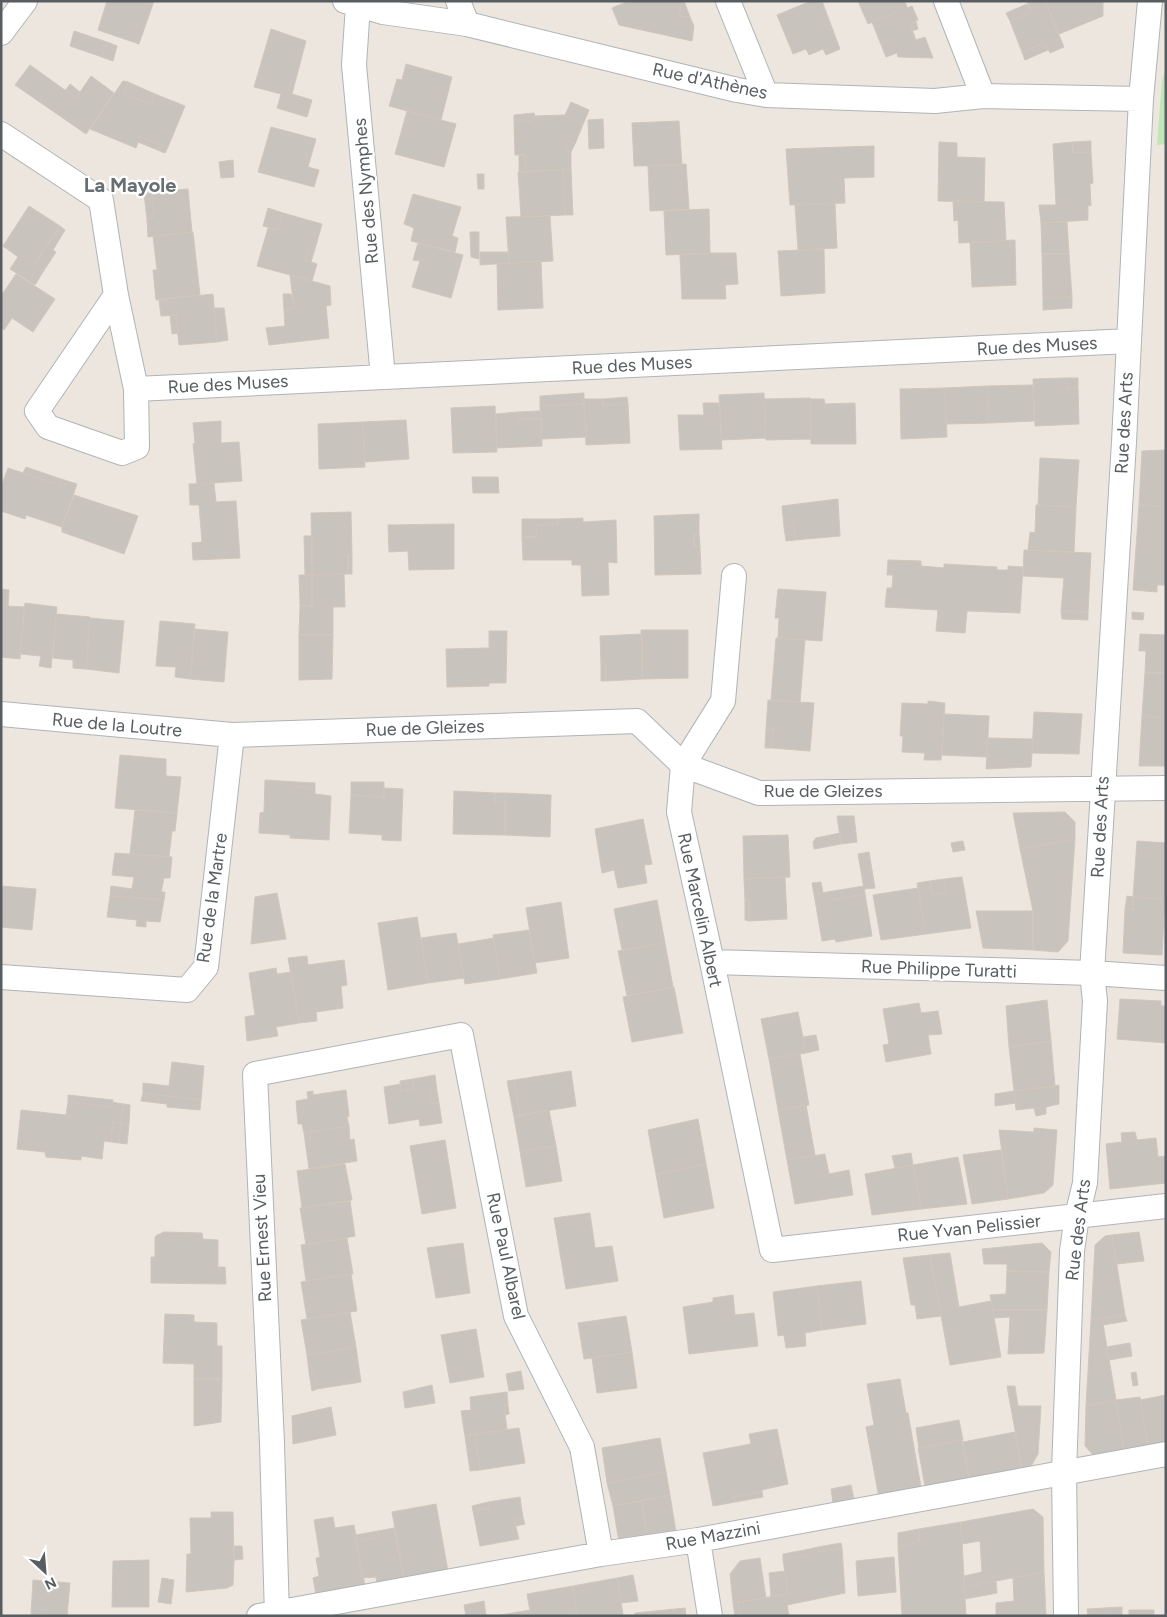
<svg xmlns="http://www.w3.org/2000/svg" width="1167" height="1617" font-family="Figtree,sans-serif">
	<rect width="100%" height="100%" fill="#ece6de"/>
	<path fill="#c1e6b8" d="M1166,68V144L1157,145L1162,80Z"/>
	<path fill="#c9c3bd" stroke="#d1c6bc" d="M107,1H154L139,44L98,30Z
		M629,1H683L679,16L690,17L694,26L692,41L619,25L612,8Z
		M683,1H684L690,17L679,16Z
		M811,1H822L840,49L826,55L823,49L809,55L806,49L793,54L777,15Z
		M858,1H905L907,8L868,24Z
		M1027,1H1045L1064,47L1050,53L1045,43L1022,52L1010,21L1031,12Z
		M1045,1H1103V16L1059,34Z
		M1027,4L1031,12L1010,21L1006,13Z
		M912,6L918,20L910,24L916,40L925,37L933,58L898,57L897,53L886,57L872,22Z
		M916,22L918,29L912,31L910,24Z
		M271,29L306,41L292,94L312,100L307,117L277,108L281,94L254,87Z
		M74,31L107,42L102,57L70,46Z
		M107,42L117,46L113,61L102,57Z
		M1045,43L1048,50L1025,60L1022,52Z
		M406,64L452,77L441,120L389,106L397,79L402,80Z
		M30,65L76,98L91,76L114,93L86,134L15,85Z
		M123,81L128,82L124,93L151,104L155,94L185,106L168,147L140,137L136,148L90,129Z
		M128,82L155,94L151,104L124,93Z
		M70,84L80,92L76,98L65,91Z
		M571,102L589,110L575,144L568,141L565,149L571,152V169L526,172L525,155H515L514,122L532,121L535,116L565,115Z
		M407,111L456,124L444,167L395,154Z
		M534,113L535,116L532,121L514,122V115Z
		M603,119L604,148L589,149L588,120Z
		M679,121L682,165L634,166L632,123Z
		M271,127L316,139L308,167L319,170L314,187L258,172Z
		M140,137L168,147L165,153L138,142Z
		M568,141L575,144L571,152L565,149Z
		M1091,141V152L1073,153V142Z
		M939,142L957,143V157L985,158L984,202L938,201Z
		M1073,142V153L1091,152L1093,183L1090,184L1091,206L1088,205V220L1041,223L1039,205H1056L1053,144Z
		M874,146V177L844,178L845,203L790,205L786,149Z
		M519,155H525L526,172H519Z
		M233,160L234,177L221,178L219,162Z
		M686,164L689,209L650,211L648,166Z
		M563,169H571L573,215H565Z
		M563,169L565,215L521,217L518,172Z
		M477,174H484V189H478Z
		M188,189L192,232L148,237L147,219L154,218L152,192Z
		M152,192L154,218L147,219L144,194Z
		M413,194L461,207L452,236L458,238L455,252L411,241L414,228L404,224Z
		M953,201L1004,202L1006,241L959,243L958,220L954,221Z
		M835,203L837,248L798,250L795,205Z
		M29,206L60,226L34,265L43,272L35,285L10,269L18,257L3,246Z
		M268,208L283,213L278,230L263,226Z
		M709,209L710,253L666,255L664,211Z
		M283,213L322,224L315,249L309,247L305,260L317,264L312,281L257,266L268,228L278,230Z
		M550,216L553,261L509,263L506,217Z
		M1067,222L1069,254H1042L1041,223Z
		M60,226L65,230L53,250L56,252L43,272L34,265Z
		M193,232L200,295L156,300L153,270H157L153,236Z
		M470,232H479V259L471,257Z
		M1015,240L1016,285L972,287L970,243Z
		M418,243L463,255L451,298L412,287L420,261L413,260Z
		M309,247L315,249L311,262L305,260Z
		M824,249L825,293L781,296L778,251Z
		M480,252H508L509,263L480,265Z
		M710,253H736L738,284L725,285L726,299H682L680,255Z
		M1042,254H1069L1072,297L1043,298Z
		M541,261L543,308L498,310L497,264Z
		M16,274L55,299L33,332L12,318L4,330L1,327V296Z
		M290,275L330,286L331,305L326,306L329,338L269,345L266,328L285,326L284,310L294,308Z
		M213,294L217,342L179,345L176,315L161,316L159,300Z
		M283,294H291L294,308L284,310Z
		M1072,297V308L1043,310V298Z
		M214,308H224L228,340L217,342Z
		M170,315H176L179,333L172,334Z
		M1066,378H1078V387L1067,388Z
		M1066,378L1067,388L1078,387L1079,424L1035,426L1033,379Z
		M1033,385L1034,421L989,423L987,386Z
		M987,386L989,423L946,424L945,388Z
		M945,388L947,437L901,439L900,389Z
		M584,393V404L540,406V396Z
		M764,393L766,438L722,440L719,395Z
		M627,397L628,404L603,405V399Z
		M810,398L811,439L766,440L764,399Z
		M584,399H603V405L628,404L630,443L586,445Z
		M810,399H824L825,404L855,403L856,444H811Z
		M703,403H719L722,449L680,450L678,415H704Z
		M584,404L587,437L541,439L540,406Z
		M495,406L497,452L453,453L451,408Z
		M540,411L541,419H518L517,412Z
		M517,412L518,419H541L542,446L497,448L496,414Z
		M406,420L409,459L365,462L363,422Z
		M221,421V443L239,442L242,481L197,484L193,444L195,443L193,423Z
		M363,422L365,467L319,469L318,424Z
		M1166,450V507L1139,505L1142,451Z
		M1040,458L1079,460L1076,507L1038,505Z
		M26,467L61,479L59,485L23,473Z
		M8,468L59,485L61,479L77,484L62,527L26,515L25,519L1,511V487Z
		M472,477H498L499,493H473Z
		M214,483L216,502L236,501L240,558L193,560L192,543L202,542L199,505H190L189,484Z
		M74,495L138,516L124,554L62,532V527Z
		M838,499L840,536L795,540L794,525L784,527L782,506Z
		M1036,505L1076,507L1074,552L1028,550L1030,532L1035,533Z
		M1139,505L1166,507V585H1157V592L1133,590Z
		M351,512L352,555H348V574L312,575L311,513Z
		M699,514V534H694V547H700L701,574L655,575L654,516Z
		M583,518V522L616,520L617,563L608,562L609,595L582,596L581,565H572V560H523L522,537H536L537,525L558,524V519Z
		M522,519H558V524L537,525L536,537H522Z
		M454,524V569L409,570L408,551L389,552L388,525Z
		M794,525L795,540L786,541L784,527Z
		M694,534H699L700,547H694Z
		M304,536H312V575H305Z
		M1024,550L1091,553L1088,612L1061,611L1064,578L1023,576Z
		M348,555H352V574H348Z
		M888,560L921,561V566L944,568V564L997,567V570H1008V566L1023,567L1020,613L967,611L965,633L936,631L938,610L885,607L887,588H892L893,575H887Z
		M344,574L345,607H333V635H299L300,606H312V575Z
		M299,575H312V606H300Z
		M1,589L9,590L8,606L24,607L20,659L1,657Z
		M778,589L826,592L822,641L778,638L779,618H775Z
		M25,603L57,607L51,668L39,666L41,656L20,654Z
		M1061,611L1088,612V620L1062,619Z
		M1132,612L1144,613L1143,620L1132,619Z
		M56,614L90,617L86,669L73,668V660L53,658Z
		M90,618L124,621L119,673L86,669Z
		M160,621L195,624L190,679L175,677L176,667L156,666Z
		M195,629L228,632L224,682L190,679Z
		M641,630H688V678L642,679Z
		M489,631H507L506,683H489V686L447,687L446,649L489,648Z
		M642,634V679L606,681L605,663L601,664L600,636Z
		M1140,634L1166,635V673H1145L1146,651H1139Z
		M299,635H333L332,679L299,680Z
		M776,638L805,640L800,702L771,700Z
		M605,663L606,681H601V664Z
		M1145,673H1166V718L1142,716Z
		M768,700L814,703L810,751L772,748L773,729L766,728Z
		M928,701L945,703L941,760H924L925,753L902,752L903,736H900L902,703L928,704Z
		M1034,712L1082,714L1079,754L1032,753Z
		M944,714L989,716L987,757L942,755Z
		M1142,716L1166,718V766H1139Z
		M766,728L773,729L772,748H765Z
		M988,738L1033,739L1031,767L986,769Z
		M120,755L166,759V776L181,777L177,813L115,808Z
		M265,780L297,782L296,787L315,788V794L331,796L329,840L290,838V835L259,833L260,813L264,812Z
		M297,782L315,783V788L296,787Z
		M351,782H384V797L351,795Z
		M384,788L403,789L401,841L382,840V835L349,833L351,795L384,797Z
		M454,791L495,793V802L505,801V835L453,834Z
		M495,793H506L505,801L495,802Z
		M506,793L551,795L550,837L505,835Z
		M135,810L177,813L175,831H172L169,857L130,854Z
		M1065,812L1075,822V839L1020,849L1013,813Z
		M837,816H854L857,842L841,844Z
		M643,819L652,864L644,865L647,883L618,888L614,870L602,873L595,829Z
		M840,833L841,844L814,849L813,842L816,838Z
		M788,835L790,877L744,879L743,836Z
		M1075,839L1068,941L1058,952L1033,950V911L1020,849Z
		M963,841L965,850L953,852L951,843Z
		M1137,841L1166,843V899L1133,897Z
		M869,852L875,888L864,889L858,854Z
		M115,853L172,857L170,878H164L161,892H165L164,900L110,896L111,886L132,889L134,877L112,875Z
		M785,877L787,919L749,921V900H745L744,879Z
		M962,877L971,928L926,934L917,883L930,881L932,895L946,893L944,879Z
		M944,879L946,893L932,895L930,881Z
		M821,882L823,893L814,894L812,883Z
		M1,886L36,889L32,930L1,927Z
		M864,886L865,894L829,900L827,892Z
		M918,888L926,934L881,940L873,895Z
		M827,892L829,900L865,894L872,936L836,942L835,939L822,941L814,894Z
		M277,893L286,939L251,944L255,897Z
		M110,896L164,900L160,922L146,921V927L136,926L137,920L107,917Z
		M1127,896L1133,897V910L1125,909Z
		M1133,897L1165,899L1162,955L1123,953L1125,909L1133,910Z
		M657,900L665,943L622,950L614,909Z
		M745,900H749V921L745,920Z
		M561,902L569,958L535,963L526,908Z
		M976,911H1033V950L983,948Z
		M417,917L428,983L388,990L378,923Z
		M529,930L537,973L500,979L493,935Z
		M456,933L464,978L428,983L421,938Z
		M494,938L500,979L465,984L458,944Z
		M665,943L673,987L627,996L618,951Z
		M307,956L308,965L344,960L347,985L341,986L343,1008L316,1012L317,1021L299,1023L288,958Z
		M276,968L277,974L291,972L299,1023L276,1027L278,1036L247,1041L245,1017L255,1015L249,973Z
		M674,987L683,1033L632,1042L623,997Z
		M1120,999L1161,1001V1006H1166V1043L1117,1039Z
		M1047,1000L1051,1041L1009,1047L1006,1006Z
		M919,1003L921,1013L938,1011L942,1034L928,1035L931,1054L886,1062L883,1045L889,1044L883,1009Z
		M798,1012L806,1053L769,1059L761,1019Z
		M816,1035L819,1050L806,1053L803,1037Z
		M1051,1041L1055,1086L1014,1091L1009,1047Z
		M800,1054L809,1105L778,1110L769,1059Z
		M172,1062L204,1066L201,1100L143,1093V1083L169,1086Z
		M571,1071L576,1106L520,1115L514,1080Z
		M435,1075L437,1091L429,1092L431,1104L439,1103L442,1123L420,1126L419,1119L389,1124L384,1087L400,1084L401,1091L414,1089L413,1079Z
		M413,1079L414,1089L401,1091L400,1081Z
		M514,1080L520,1115L514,1117L507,1081Z
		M1059,1085V1104L1046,1107V1114L1036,1116L1034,1108L1016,1110L1014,1091Z
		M346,1090L349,1116L347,1117L349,1126L304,1133L302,1124H298L296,1101L308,1099L307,1092L313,1091V1095Z
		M437,1091L439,1103L431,1104L429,1092Z
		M1014,1091L1016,1103L995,1106V1094Z
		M143,1093L201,1100L200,1110L167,1107V1104L141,1101Z
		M68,1095L113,1100L112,1107L68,1102Z
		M68,1102L112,1107V1102L123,1104L121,1123L113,1122L111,1142L104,1141L102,1159L81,1156V1160L46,1157L45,1152L17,1149L21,1110L66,1115Z
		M123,1104L130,1105L129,1124L121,1123Z
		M806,1105L815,1155L787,1160L778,1110Z
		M549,1110L556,1146L520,1151L514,1117Z
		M698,1119L706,1164L656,1174L648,1130Z
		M113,1122L121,1123L119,1143L111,1142Z
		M121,1123L129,1124L127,1144L119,1143Z
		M349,1126L350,1140L354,1139L357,1161L309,1169L304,1133Z
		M1034,1128L1057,1130L1053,1185L1044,1193L1008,1199L999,1130L1034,1132Z
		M1135,1132L1137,1140L1156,1138L1158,1157L1166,1156V1183L1110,1189L1106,1144L1122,1142L1121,1133Z
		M445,1140L456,1208L422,1214L410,1146Z
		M556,1146L562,1181L526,1187L520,1151Z
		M1001,1150L1008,1199L972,1204L963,1155Z
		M911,1153L913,1165L895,1168L892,1156Z
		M825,1154L829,1174L849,1170L853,1195L795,1204L787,1160Z
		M958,1157L967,1204L921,1209L913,1165Z
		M345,1164L352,1200L302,1208L297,1171Z
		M706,1164L714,1208L664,1218L656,1174Z
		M913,1165L921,1209L872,1215L865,1174Z
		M350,1201L355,1236L306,1245L300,1208Z
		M590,1213L595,1248L612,1246L618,1281L566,1289L554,1218Z
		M164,1232L202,1233L203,1239L218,1240V1267H225L226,1284L151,1283V1257H155V1237L157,1235Z
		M1139,1232L1144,1261L1117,1264L1112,1235Z
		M1112,1235L1125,1315L1091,1320L1095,1245L1105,1236Z
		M347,1238L353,1274L306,1281L301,1245Z
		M463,1243L470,1293L436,1298L427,1248Z
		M1042,1243L1051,1252L1049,1272L1007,1271V1264H984L982,1249Z
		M950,1253L959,1307L991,1301L1001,1357L950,1365L930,1255Z
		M930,1255L941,1316L917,1319L915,1305H911L903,1258Z
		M1007,1271L1049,1272L1047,1310H993L990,1295L1006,1294Z
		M351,1274L357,1311L307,1319L301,1282Z
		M861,1281L866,1324L822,1330L817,1286Z
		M817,1286L822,1330L805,1333L806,1346L786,1348L784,1335L778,1336L773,1292Z
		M733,1295L735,1315L754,1313L758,1346L689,1354L683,1307L713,1302V1298Z
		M993,1310H1047L1044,1353L1008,1354L1010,1317L994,1318Z
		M350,1312L356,1347L307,1355L301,1320Z
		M165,1314L194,1315V1322L217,1323V1346H222V1379H194V1364L163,1363Z
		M1125,1315L1127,1321L1103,1325L1102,1318Z
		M626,1316L632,1352L584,1359L578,1323Z
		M1102,1318L1116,1400L1086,1406L1091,1320Z
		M476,1329L484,1377L450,1383L441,1335Z
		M1130,1343L1132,1356L1109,1360L1106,1347Z
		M356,1347L361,1382L317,1389L314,1371L309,1372L307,1355Z
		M632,1352L637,1388L597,1393L592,1358Z
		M314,1371L317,1389L312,1391L309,1372Z
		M521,1371L524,1389L509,1391L506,1374Z
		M1136,1372L1138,1385L1133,1386L1131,1373Z
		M194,1379H222L221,1422L194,1426Z
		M900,1379L906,1413H908L921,1487L910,1489V1493L879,1498L866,1427L874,1425L867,1384Z
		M432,1385L435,1403L405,1408L403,1392Z
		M1007,1386H1015L1018,1406H1041L1038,1454L1030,1468L1022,1469Z
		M507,1392L508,1405H504L507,1430L465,1436L461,1411L471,1410L470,1397Z
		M1166,1395V1443L1148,1446L1140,1400Z
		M1140,1397L1148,1446L1124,1451L1116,1400Z
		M1116,1400L1124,1451L1094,1456L1085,1446L1086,1406Z
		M504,1405H508L509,1414L505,1415Z
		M331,1407L336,1435L293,1444L292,1416Z
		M959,1420L963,1440L919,1449L916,1428Z
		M519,1428L525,1463L480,1470L475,1434Z
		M777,1429L788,1484L762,1490V1492L734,1497L735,1502L713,1506L703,1453L751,1444L749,1434Z
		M1015,1432L1022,1469L969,1479L963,1442Z
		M475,1434L480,1470L470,1471L465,1436Z
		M660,1438L666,1472L607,1483L602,1448Z
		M962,1440L969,1479L925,1486L918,1448Z
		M666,1472L670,1495L613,1506L607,1483Z
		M851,1485L854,1499L833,1503L831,1489Z
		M762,1492L763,1497L735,1502L734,1497Z
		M670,1495L676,1532L647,1537L642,1501Z
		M520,1497L523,1518L514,1519L519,1539L480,1546L473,1511L489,1508L488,1502Z
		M642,1501L647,1537L619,1542L613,1506Z
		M488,1502L489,1508L473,1511L472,1506Z
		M436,1504L448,1571L404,1579L392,1512Z
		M1033,1509L1043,1517L1044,1572L964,1587V1576L982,1572L980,1541L962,1544L961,1522Z
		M211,1512H233L234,1560L233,1585L227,1588L186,1592L187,1554H191L190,1518H211Z
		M333,1517L335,1528L354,1525L365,1586L316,1595L313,1578L319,1576L316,1558L320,1557L314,1520Z
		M523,1518L525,1524L516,1526L514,1519Z
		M961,1522L966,1616H902L898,1546L919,1542V1529Z
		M394,1528L404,1579L377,1584L376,1577L362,1578L356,1541L379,1537L378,1531Z
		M919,1529V1542L898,1546V1533Z
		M378,1531L379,1537L356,1541V1535Z
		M841,1543L842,1548L819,1552L818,1547Z
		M234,1546H242L243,1559L234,1560Z
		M818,1547L819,1552L842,1548L845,1593L787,1605L789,1616H740L738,1602L788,1594L783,1559L807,1555L805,1550Z
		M805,1550L807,1555L783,1559V1554Z
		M894,1557L896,1592L858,1596L856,1561Z
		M760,1558L766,1598L733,1603L730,1574L740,1561Z
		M149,1560V1607H112L113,1561Z
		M785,1571L788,1594L771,1597L769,1573Z
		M1044,1572L1046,1616H996V1603L1014,1601L1013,1578Z
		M633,1575L638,1601L621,1603L617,1578Z
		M162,1578L174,1580L171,1604L158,1602Z
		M617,1578L623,1614L614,1616H577L573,1586Z
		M33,1580L70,1583L67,1616L31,1614Z
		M996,1581L997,1593L965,1599L964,1587Z
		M573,1586L577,1616H531L527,1594Z
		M484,1601L486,1616H466L464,1605Z
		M738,1602L740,1616H735L733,1603Z
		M1122,1607V1616H1088L1087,1609Z
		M685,1608L686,1616H635V1613Z
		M530,1610L531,1616H495Z
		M1129,1610H1154V1616H1129Z"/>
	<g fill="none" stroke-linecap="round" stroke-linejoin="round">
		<g stroke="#afb4b7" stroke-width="26">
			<path id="street" d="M345,1L383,12L467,24L737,90L766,95L935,101L983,96L1141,99
				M458,1L467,24
				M728,1L766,95
				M946,1L983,96
				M358,5L354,65L383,377
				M1,33L25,1
				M1,134L101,200L116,295L136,389L137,447L122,453L48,427L37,411L116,295
				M136,389L1129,341
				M734,576L723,701L683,765L679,812L712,962L772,1250L1166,1206
				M1,714L232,735L637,721L683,765L759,793L1166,788
				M712,962L1092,973L1166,978
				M1,977L187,990L206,967L232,735
				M698,1540L710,1616
				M259,1616L601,1554L698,1540L1166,1454
				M277,1616L272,1443L255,1074L461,1035L516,1316L582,1447L601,1554
				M1066,1616L1064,1472L1072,1251L1077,1216L1085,1183L1095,1001L1092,973L1124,442L1141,99L1150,1"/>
		</g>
		<use href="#street" stroke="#fff" stroke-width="24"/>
	</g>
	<g text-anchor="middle" stroke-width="4.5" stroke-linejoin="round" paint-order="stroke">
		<g font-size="18" fill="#575d60" stroke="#fff">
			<text transform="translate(710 81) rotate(12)" y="6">Rue d'Athènes</text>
			<text transform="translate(366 191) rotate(-95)" y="6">Rue des Nymphes</text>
			<text transform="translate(1037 346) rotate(-3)" y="6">Rue des Muses</text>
			<text transform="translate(632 365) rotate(-3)" y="6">Rue des Muses</text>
			<text transform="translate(228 384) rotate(-3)" y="6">Rue des Muses</text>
			<text transform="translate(1124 423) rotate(-87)" y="6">Rue des Arts</text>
			<text transform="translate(117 725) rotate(5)" y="6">Rue de la Loutre</text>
			<text transform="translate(425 728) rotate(-2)" y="6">Rue de Gleizes</text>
			<text x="823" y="797">Rue de Gleizes</text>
			<text transform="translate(1100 827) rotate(-87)" y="6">Rue des Arts</text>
			<text transform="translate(212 898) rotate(-82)" y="6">Rue de la Martre</text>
			<text transform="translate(700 910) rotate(78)" y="6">Rue Marcelin Albert</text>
			<text transform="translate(939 969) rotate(2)" y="6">Rue Philippe Turatti</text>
			<text transform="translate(969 1228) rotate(-6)" y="6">Rue Yvan Pelissier</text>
			<text transform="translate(1078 1230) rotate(-83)" y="6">Rue des Arts</text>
			<text transform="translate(262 1238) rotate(-93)" y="6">Rue Ernest Vieu</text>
			<text transform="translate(506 1256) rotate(78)" y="6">Rue Paul Albarel</text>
			<text transform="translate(713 1536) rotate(-10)" y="6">Rue Mazzini</text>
		</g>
		<g font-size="20" font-weight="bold" fill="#686f73" stroke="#fff">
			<text x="130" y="192">La Mayole</text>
		</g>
	</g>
	<rect width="1167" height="1617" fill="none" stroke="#575d60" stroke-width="5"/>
	<g transform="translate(45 1572) rotate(154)" stroke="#ffffff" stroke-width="4" paint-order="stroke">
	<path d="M0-4L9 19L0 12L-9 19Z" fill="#575d60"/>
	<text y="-8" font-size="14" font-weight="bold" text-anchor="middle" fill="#575d60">N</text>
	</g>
</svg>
